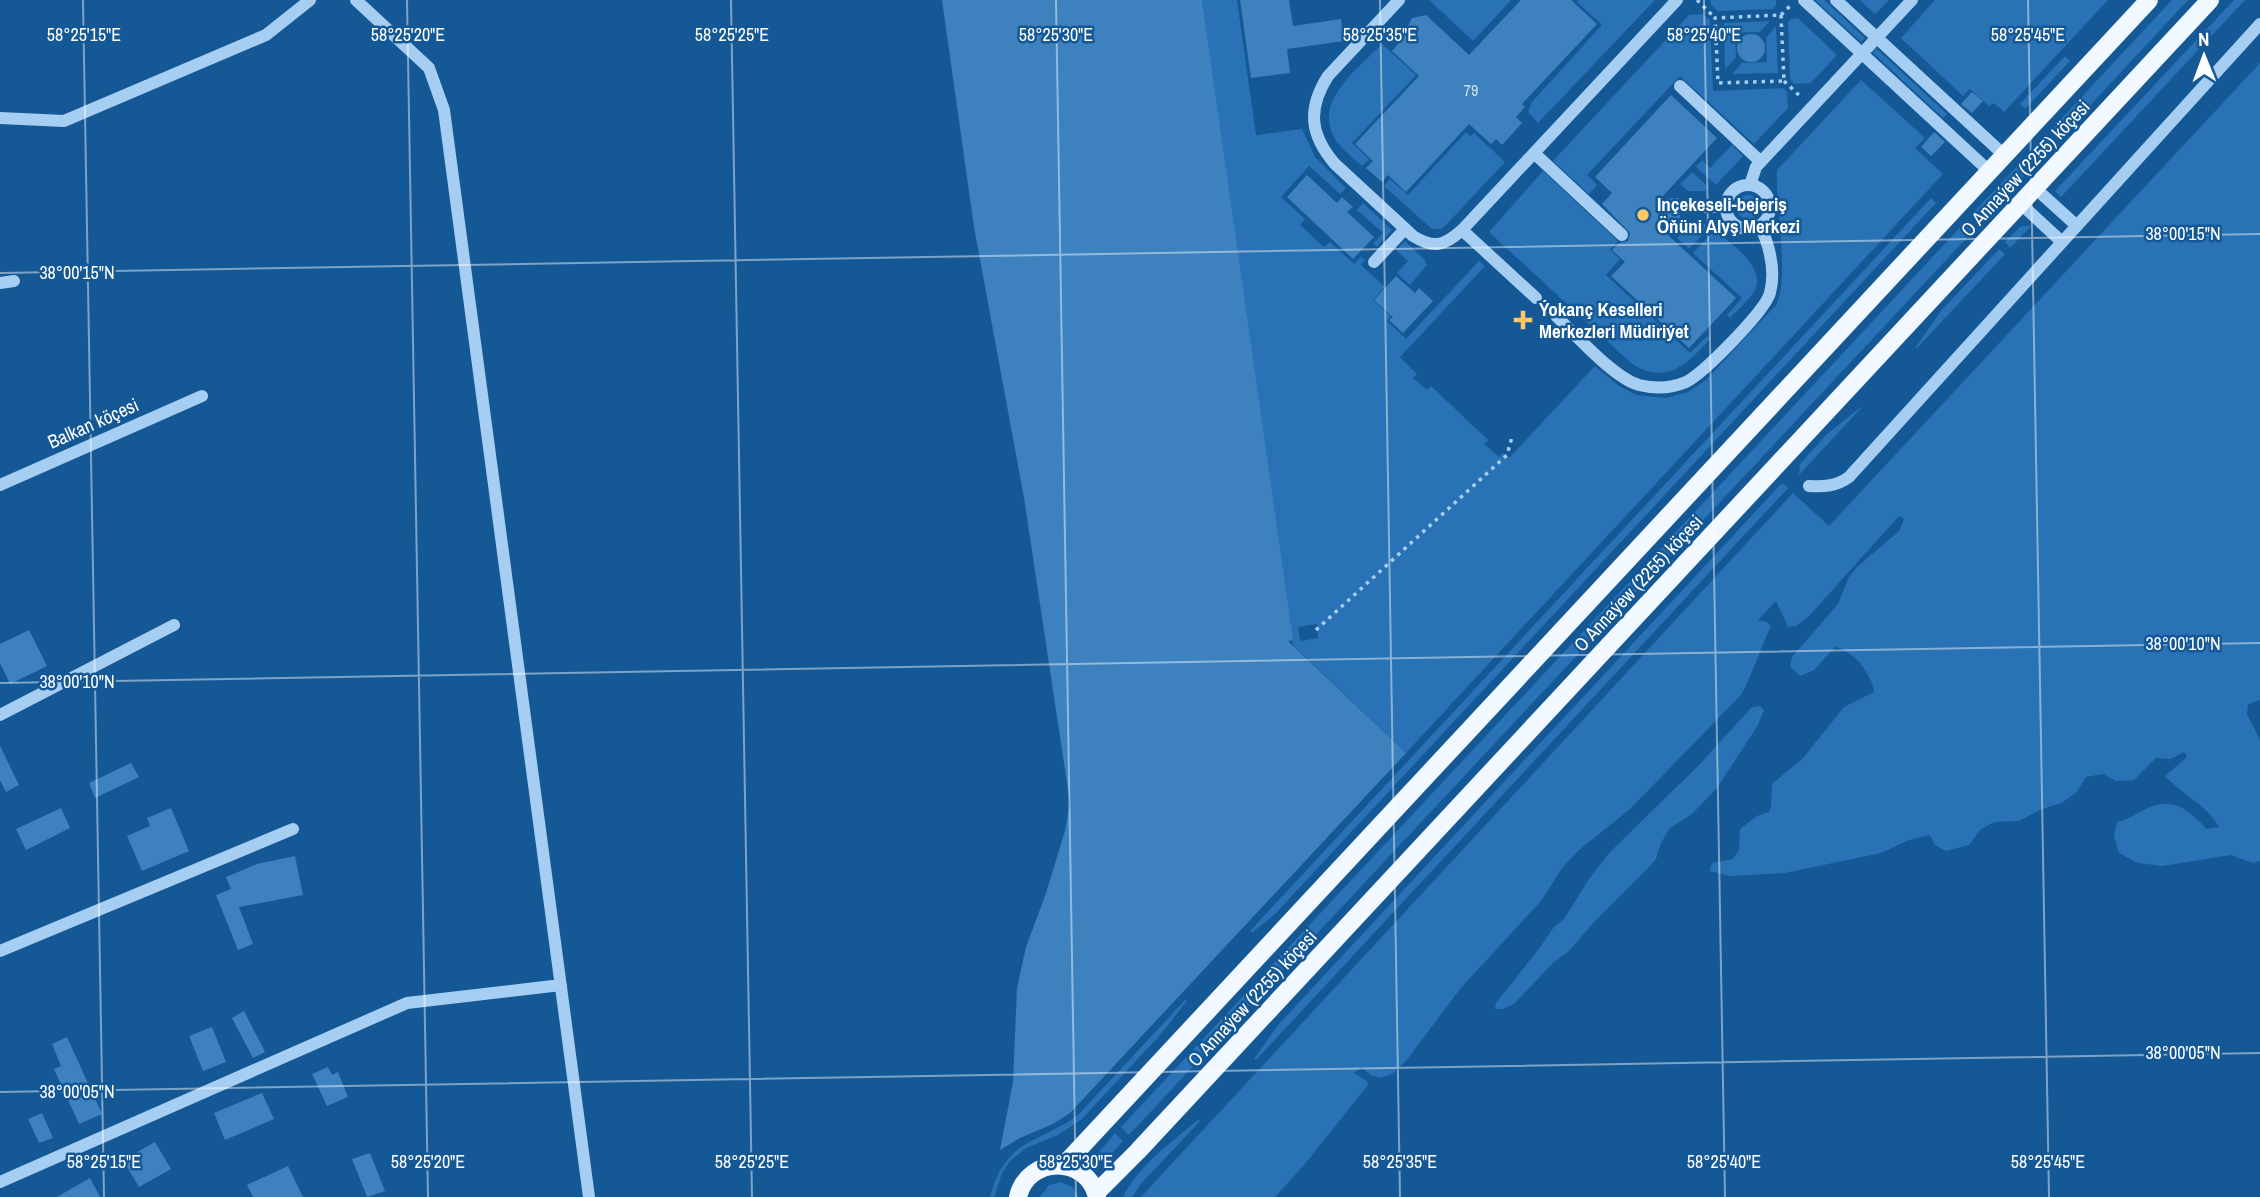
<svg xmlns="http://www.w3.org/2000/svg" width="2260" height="1197" font-family="'Archivo Narrow',sans-serif">
	<rect width="100%" height="100%" fill="#155896"/>
	<path fill="#2872b5" fill-rule="evenodd" d="M1202,0H1237L1256,135L1302,129L1315,157L1346,188L1340,194L1309,166L1281,197L1305,219L1300,225L1324,247L1330,242L1354,264L1361,257L1365,260L1361,265L1385,287L1373,300L1391,316L1387,321L1406,339L1479,261L1485,266L1400,357L1417,374L1413,378L1427,390L1431,386L1488,440L1484,444L1499,457L1503,453L1509,458L1595,366L1619,386L1637,395L1665,398L1688,392L1706,380L1776,305C1790,279 1775,203 1777,170L1861,80L1925,138L1915,148L1943,174L1406,753L1293,645ZM1317,624L1318,638L1300,641L1298,627Z
		M1429,0H1511L1473,41Z
		M1579,0H1655L1538,123L1528,112L1532,102L1602,25L1577,2Z
		M1711,0H1776V5L1773,9L1718,11L1711,5Z
		M1815,0H1824L1865,38L1861,42Z
		M1860,0H1889L1875,14Z
		M1935,0H2108L2004,112L1994,103L1989,106L1970,89L1963,96L1901,38Z
		M2172,0H2188L2058,140L2049,132Z
		M2234,0H2245L2061,197L2055,191Z
		M1703,14L1710,20L1713,91L1783,88L1787,92L1788,108L1754,144L1680,76L1587,175L1597,185L1589,194L1553,161L1689,15Z
		M1798,18L1837,55L1811,83L1795,84L1790,80L1788,22L1791,19Z
		M1770,21L1760,32L1735,33L1736,58L1725,69L1724,23Z
		M1776,26L1778,73L1732,74L1742,63L1767,62L1766,38Z
		M1382,44L1416,75L1352,143L1369,159L1362,166C1353,158 1341,149 1335,139C1312,101 1359,68 1382,44Z
		M1876,48L1947,114L1943,118L1872,52Z
		M2065,56L2070,61L2025,109L2020,104Z
		M2260,63V700L2248,704L2247,714L2260,740V861L2253,863L2231,855L2162,866L2138,863L2119,853L2114,836L2117,822C2130,819 2137,813 2148,808C2174,796 2190,811 2207,829L2219,827C2206,804 2182,795 2165,776L2187,757L2184,752L2170,759L2156,758L2134,780L2116,781L2103,774L2086,777L2076,793L2061,803L2042,809L2019,821L1994,822L1980,830L1969,845L1946,851L1935,845L1930,835L1909,840L1881,853L1785,873L1730,876L1710,871L1712,863L1733,859L1739,850L1740,829L1757,816L1769,812L1771,807L1772,784L1803,758L1844,707L1874,692C1872,674 1852,649 1835,647L1814,670L1800,676L1790,666L1792,657L1838,604L1849,577L1858,566L1899,531L1904,519L1899,516L1809,616L1796,626L1788,627L1776,601L1758,620L1767,622L1771,626C1760,649 1753,673 1741,695L1630,809L1578,851L1562,868L1542,900L1460,989L1406,1061L1392,1074L1380,1078L1371,1075L1361,1067L1354,1073L1368,1082L1367,1086L1305,1164L1275,1197H1141L1793,493L1829,526Z
		M1466,132L1470,136L1474,133L1505,162L1446,225L1441,229H1432L1384,186L1390,179L1408,195Z
		M2044,138L2052,146L1982,221L1973,213Z
		M1732,145L1743,156L1716,185L1696,167L1702,160L1710,168Z
		M1543,171L1618,241L1610,250L1620,259L1606,275L1690,353L1705,338L1709,336L1711,338C1688,363 1668,386 1632,364L1489,232Z
		M1692,172L1708,187L1705,191H1688L1680,184Z
		M1736 207a12 12 0 1 1 24 0a12 12 0 1 1-24 0Z
		M1931,198L1936,203L1275,914L1252,933L1250,931Z
		M1363,203L1392,230L1377,247L1373,244L1383,233L1357,210Z
		M1967,220L1976,228L1129,1135L1121,1127Z
		M1705,224L1711,226L1689,249L1677,238L1690,226Z
		M2032,225L2010,248L2005,242L2020,227Z
		M1718,233C1734,246 1767,268 1754,292C1748,301 1737,310 1730,318L1727,315L1742,298L1693,253L1711,234Z
		M1405,241L1424,259L1427,265L1410,285L1397,273L1408,261L1396,250Z
		M1999,249L2005,254L1917,348L1916,347L1940,312Z
		M1861,407H1862L1799,475L1800,464L1827,434Z
		M1782,483L1788,488L1256,1060L1254,1059L1277,1026Z
		M1760,706L1764,710L1758,725L1717,788L1692,814L1670,828L1661,843L1656,859L1647,869L1595,921L1568,952L1553,963L1514,1004L1502,1009H1495L1496,1003L1541,946L1554,927L1564,919L1589,879L1609,853L1698,766L1752,707Z
		M1185,1000L1187,1001L1161,1034L1081,1120L1058,1135L1026,1148L1010,1161L1002,1173L994,1197H990C1006,1139 1034,1145 1077,1116Z
		M1198,1120L1200,1121L1141,1184L1132,1197H1123C1138,1166 1173,1141 1198,1120Z
		M1115,1133L1123,1141L1109,1157L1102,1158L1099,1152Z
		M1061,1182L1072,1187L1079,1197H1040L1049,1185Z"/>
	<path fill="#3d81be" d="M942,0H1202L1293,640L1288,641L1406,753L1070,1113L1053,1124L1020,1138L1000,1150L1013,1082L1017,988L1026,947L1045,896L1065,831L1070,803L1024,498L974,227Z
		M1240,0H1289L1293,26L1341,19L1344,41L1287,49L1290,73L1251,78Z
		M1521,0H1571L1597,24L1522,104L1525,107L1516,117L1522,123L1502,145L1496,139L1491,144L1469,124L1406,192L1388,175L1382,182L1366,168L1373,161L1355,144L1419,76L1392,51L1399,43L1412,18L1426,15L1469,55Z
		M1737 48a14 14 0 1 1 28 0a14 14 0 1 1-28 0Z
		M1972,92L1983,101L1972,113L1961,104Z
		M1671,95L1717,138L1660,199L1679,198L1680,222L1655,223L1736,298L1689,348L1611,276L1625,262L1612,250L1619,243L1628,241L1630,233L1602,204L1612,193L1595,177Z
		M1934,132L1945,142L1931,156L1921,147Z
		M1307,175L1337,203L1342,197L1353,207L1347,212L1374,237L1353,259L1287,197Z
		M1396,276L1415,293L1419,288L1433,301L1403,333L1389,320L1393,317L1374,300Z
		M29,630L47,666L10,684L0,663V644Z
		M0,746L19,785L6,792L0,780Z
		M131,763L139,777L95,798L89,783Z
		M61,808L70,828L26,850L16,829Z
		M171,808L189,851L142,871L127,836L150,826L147,818Z
		M295,856L303,895L239,907L253,944L238,950L216,895L231,889L226,877L257,864Z
		M244,1011L265,1052L253,1058L232,1018Z
		M212,1027L226,1062L203,1071L189,1036Z
		M67,1037L102,1114L79,1124L54,1069L61,1066L52,1044Z
		M328,1067L332,1075L338,1072L348,1097L327,1106L312,1074Z
		M262,1093L274,1119L225,1140L214,1113Z
		M42,1113L53,1138L39,1143L28,1119Z
		M155,1142L171,1169L139,1187L123,1160Z
		M370,1153L385,1191L367,1197L352,1159Z
		M288,1166L303,1197H253L247,1185Z
		M90,1178L100,1197H57Z"/>
	<g fill="none" stroke-linecap="round" stroke-linejoin="round">
		<path stroke="#a6cef2" stroke-width="3.5" stroke-dasharray="3.5 5" stroke-linecap="butt" d="M1697,0L1715,18
			M1781,15L1784,81L1718,83L1715,18Z
			M1781,15L1792,4
			M1784,81L1802,98
			M1316,630L1507,455L1512,437"/>
		<path stroke="#a6cef2" stroke-width="12" d="M356,0L429,68L444,110L589,1197
			M1399,0L1328,76C1307,109 1310,135 1335,164L1413,236C1434,249 1444,246 1462,230L1677,0
			M1804,0L1989,171
			M1836,0L2004,155
			M1680,86L1761,162
			M0,118L64,121L266,35L310,0
			M1534,153L1622,235
			M1750,185L1756,167L1912,0
			M1726 207a22 22 0 1 1 44 0a22 22 0 1 1-44 0Z
			M2035,188L2077,226
			M2021,204L2062,242
			M1688,207H1726
			M1462,230L1536,298
			M1374,262L1405,229
			M0,283L14,281
			M1557,317C1577,336 1614,378 1639,385C1655,389 1672,388 1686,382C1704,373 1765,311 1770,293C1776,270 1769,245 1760,225
			M0,485L202,396
			M1809,486C1824,487 1837,486 1849,477L2260,24
			M0,715L174,625
			M0,951L293,829
			M0,1182L407,1003L561,985"/>
		<path stroke="#f1f8ff" stroke-width="18" d="M1064,1165L2149,0
			M1096,1193L1138,1151L2210,0
			M1018,1197C1028,1155 1087,1155 1097,1197"/>
	</g>
	<path fill="none" stroke="#fff" stroke-width="2" stroke-opacity="0.45" d="M83,0L104,1197M407,0L428,1197M731,0L752,1197M1056,0L1076,1197M1380,0L1400,1197M1704,0L1725,1197M2028,0L2049,1197M0,273L2260,234M0,683L2260,643M0,1092L2260,1053"/>
	<g fill="#ffc767" stroke="#155896" stroke-width="2.5">
		<circle cx="1643" cy="215" r="7"/>
		<path d="M1519.5 309.5h7v7h7v7h-7v7h-7v-7h-7v-7h7z"/>
	</g>
	<g text-anchor="middle" stroke-width="5" stroke-linejoin="round" paint-order="stroke">
		<g font-size="16" fill="#cee0ef">
			<text x="1471" y="96">79</text>
		</g>
		<g font-size="19" fill="#fff" stroke="#155896">
			<text transform="translate(2025 168) rotate(-47)" y="7">O Annaýew (2255) köçesi</text>
			<text transform="translate(93 423) rotate(-24)" y="7">Balkan köçesi</text>
			<text transform="translate(1638 583) rotate(-47)" y="7">O Annaýew (2255) köçesi</text>
			<text transform="translate(1252 998) rotate(-47)" y="7">O Annaýew (2255) köçesi</text>
		</g>
		<g font-size="19" font-weight="bold" fill="#fff" stroke="#155896" text-anchor="start">
			<text x="1657" y="211">Inçekeseli-bejeriş<tspan x="1657" dy="22">Öňüni Alyş Merkezi</tspan></text>
			<text x="1539" y="316">Ýokanç Keselleri<tspan x="1539" dy="22">Merkezleri Müdiriýet</tspan></text>
		</g>
	</g>
	<g font-size="18" text-anchor="middle" fill="#fff" stroke="#155896" stroke-width="5" stroke-linejoin="round" paint-order="stroke">
		<text x="84" y="41">58°25'15"E</text>
		<text x="408" y="41">58°25'20"E</text>
		<text x="732" y="41">58°25'25"E</text>
		<text x="1056" y="41">58°25'30"E</text>
		<text x="1380" y="41">58°25'35"E</text>
		<text x="1704" y="41">58°25'40"E</text>
		<text x="2028" y="41">58°25'45"E</text>
		<text x="2183" y="240">38°00'15"N</text>
		<text x="77" y="279">38°00'15"N</text>
		<text x="2183" y="650">38°00'10"N</text>
		<text x="77" y="688">38°00'10"N</text>
		<text x="2183" y="1059">38°00'05"N</text>
		<text x="77" y="1098">38°00'05"N</text>
		<text x="104" y="1168">58°25'15"E</text>
		<text x="428" y="1168">58°25'20"E</text>
		<text x="752" y="1168">58°25'25"E</text>
		<text x="1076" y="1168">58°25'30"E</text>
		<text x="1400" y="1168">58°25'35"E</text>
		<text x="1724" y="1168">58°25'40"E</text>
		<text x="2048" y="1168">58°25'45"E</text>
	</g>
	<g transform="translate(2204 56) rotate(359)" stroke="#155896" stroke-width="5" paint-order="stroke">
	<path d="M0-5L12 26L0 18L-12 26Z" fill="#ffffff"/>
	<text y="-10" font-size="19" font-weight="bold" text-anchor="middle" fill="#ffffff">N</text>
	</g>
</svg>
